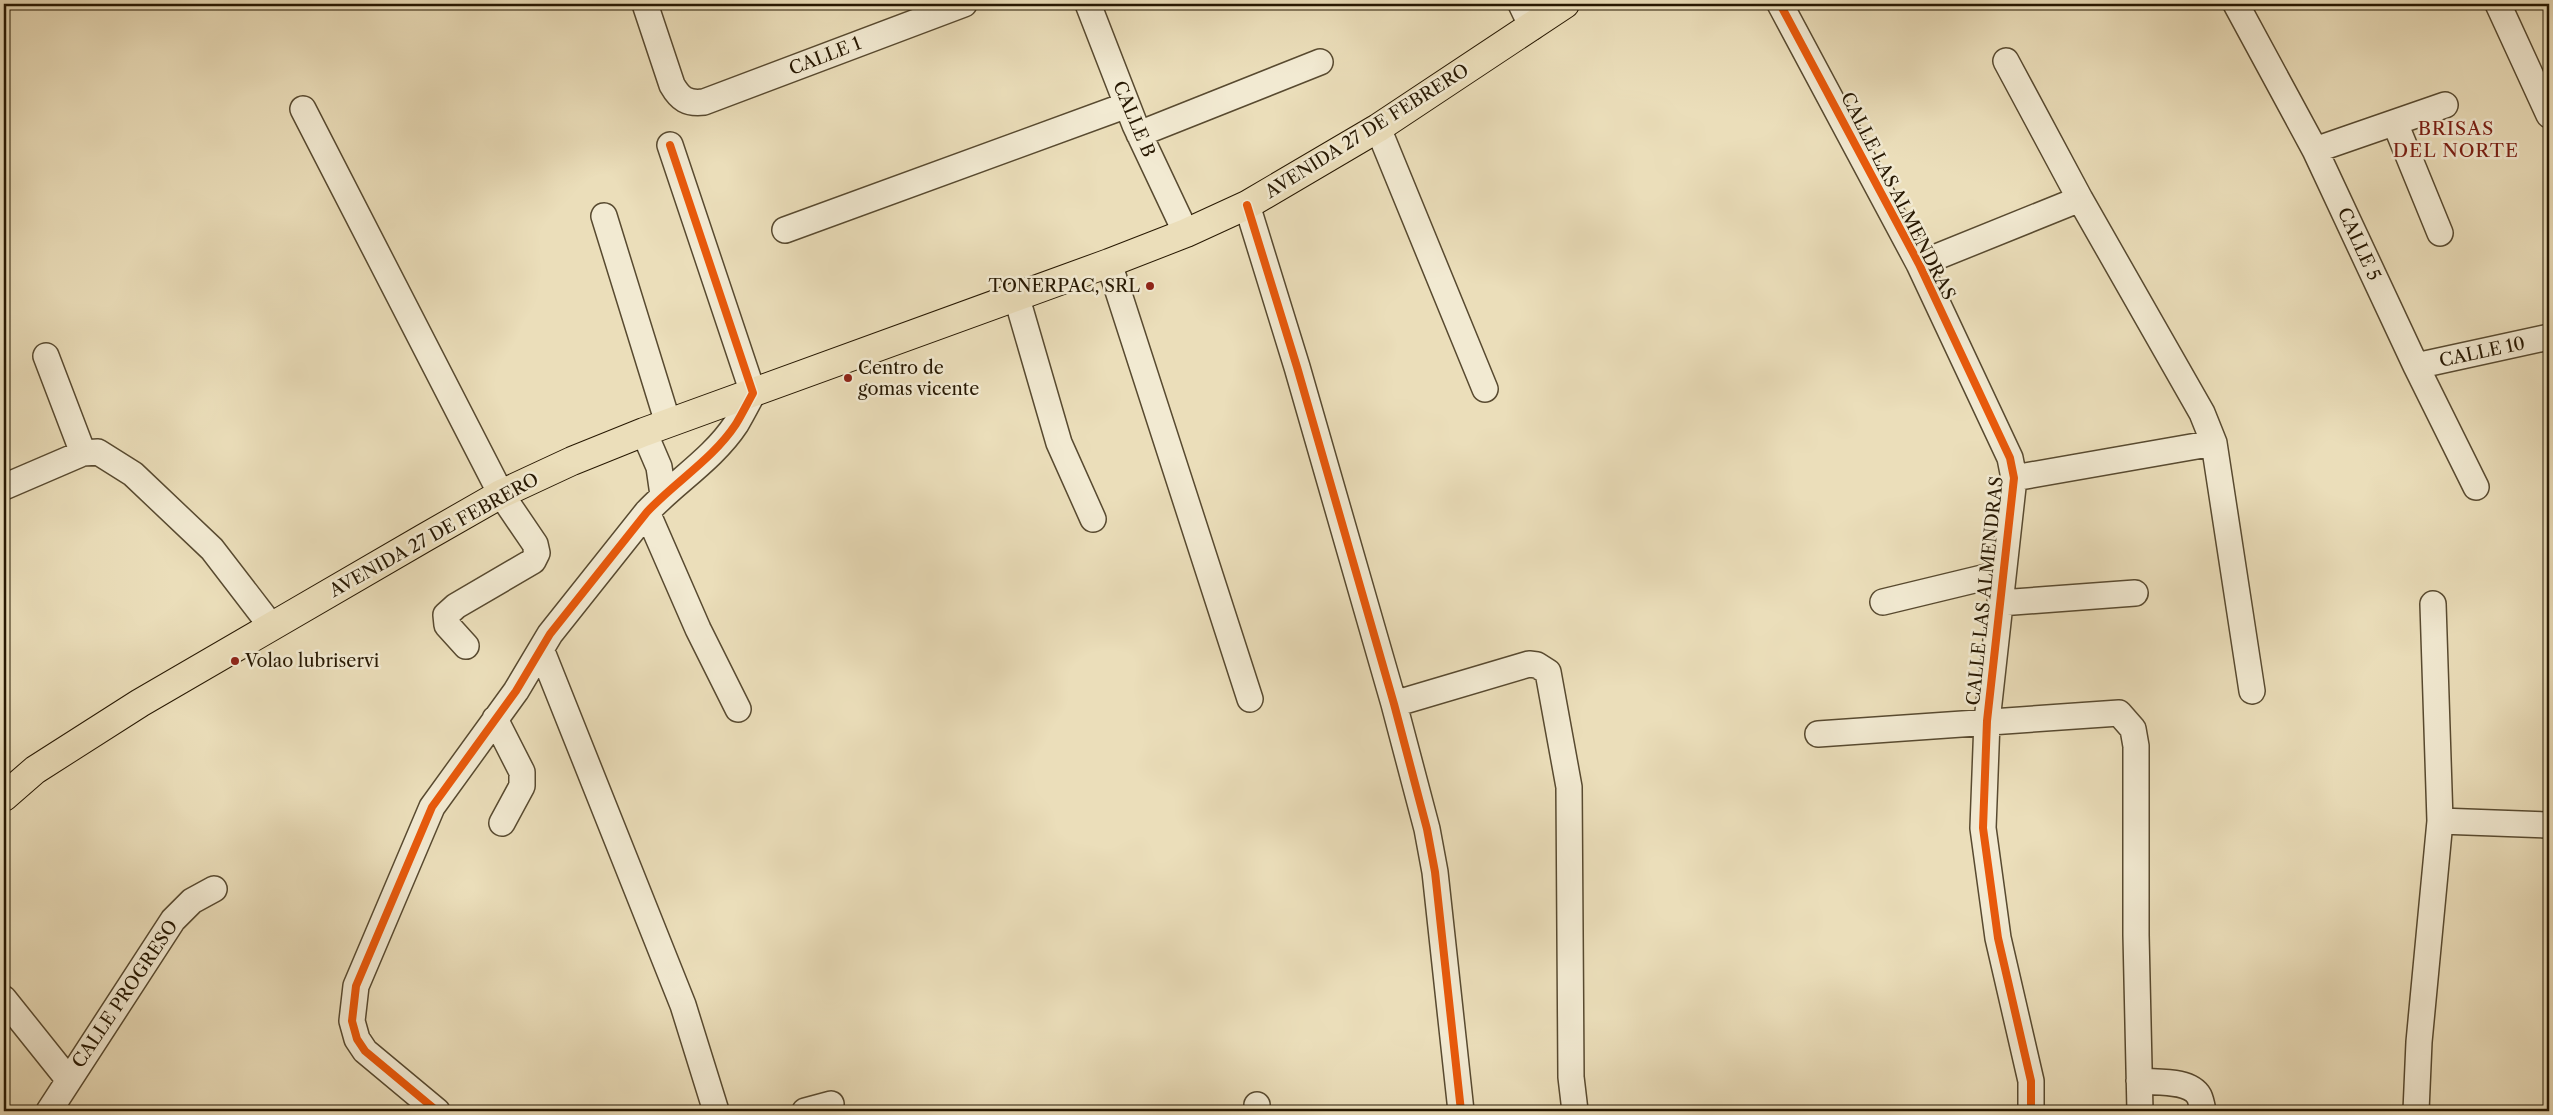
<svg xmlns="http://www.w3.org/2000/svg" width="2553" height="1115" font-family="'Libre Caslon Text',serif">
	<rect width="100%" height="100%" fill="#ebdeba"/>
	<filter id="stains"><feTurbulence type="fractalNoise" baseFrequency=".004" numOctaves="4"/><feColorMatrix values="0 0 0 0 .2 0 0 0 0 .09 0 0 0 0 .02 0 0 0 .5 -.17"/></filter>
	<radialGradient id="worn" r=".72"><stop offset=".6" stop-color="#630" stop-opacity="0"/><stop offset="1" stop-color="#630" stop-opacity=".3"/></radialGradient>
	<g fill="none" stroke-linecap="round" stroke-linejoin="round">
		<g stroke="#584a30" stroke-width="28">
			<path id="minor" d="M645,4L672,85C680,99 687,104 704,102L964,4
				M1088,4L1135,125L1186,233
				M1521,4L1532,27
				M1780,4L1919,264L2010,458L2014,478L1987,721L1983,828L1998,938L2031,1081V1111
				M2236,4L2315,150L2416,366L2476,487
				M2498,4L2549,115
				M2006,61L2080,199L2202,413L2214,443L2252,691
				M303,109L501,494L535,544L537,553L533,561L456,606L446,615L447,625L466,646
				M2395,123L2440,233
				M1378,128L1485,389
				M1139,134L1320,62
				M2315,150L2445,105
				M1247,205L1297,367L1394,704L1427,829L1435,872L1461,1111
				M604,216L668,423
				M785,230L1127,105
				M1109,263L1250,699
				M1919,264L2080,199
				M1016,295L1059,443L1093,519
				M46,356L83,453
				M2416,366L2549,337
				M644,432L659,467L663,495
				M2014,478L2214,443
				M4,487L83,453L98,452L133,474L212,549L272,627
				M647,512L698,629L738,709
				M1883,602L2003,573
				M2000,603L2135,593
				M541,649L683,1005L716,1111
				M1394,704L1529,664L1537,665L1548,672L1569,787L1571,1077L1575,1111
				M495,719L522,772V786L502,823
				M1818,734L2119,713L2133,729L2136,746V935L2140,1111
				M2440,821L2549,825
				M4,999L68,1079
				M2139,1081C2156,1083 2189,1079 2199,1096C2201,1100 2202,1106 2203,1111
				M1257,1105V1111
				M49,1111L173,920L192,901L214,889
				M437,1111L365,1051L357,1039L352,1021L356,986L432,807L516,691L550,634L647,512C675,482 713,459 736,424C742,414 747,404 753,393L670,145
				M805,1111L831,1104
				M2416,1111L2419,1042L2440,821L2433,604"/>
		</g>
		<g stroke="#271802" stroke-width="30">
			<path id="major" d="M4,797L35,770L140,703L424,538L501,494L572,461L644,432L1109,263L1186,233L1247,205L1378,128L1565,4"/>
		</g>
		<use href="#minor" stroke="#f2ead2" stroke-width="25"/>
		<use href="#major" stroke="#ebdeba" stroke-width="28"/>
		<g stroke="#f2ead2" stroke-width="11">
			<path id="cycleway" d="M1780,4L1919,264L2010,458L2014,478L1987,721L1983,828L1998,938L2031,1081V1111
				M1247,205L1297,367L1394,704L1427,829L1435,872L1461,1111
				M437,1111L365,1051L357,1039L352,1021L356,986L432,807L516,691L550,634L647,512C675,482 713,459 736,424C742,414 747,404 753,393L670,145"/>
		</g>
		<use href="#cycleway" stroke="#e8590c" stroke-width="8"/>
	</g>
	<g fill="#8f2418" stroke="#f2ead2" stroke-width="2">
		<circle cx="1150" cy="286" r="5"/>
		<circle cx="848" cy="378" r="5"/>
		<circle cx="235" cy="661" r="5"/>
	</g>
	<g text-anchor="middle" stroke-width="5" stroke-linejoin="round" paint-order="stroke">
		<g font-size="18" fill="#271802" stroke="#f2ead2">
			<text transform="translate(825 56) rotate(-21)" y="6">CALLE 1</text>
			<text transform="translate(1134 119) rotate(67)" y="6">CALLE B</text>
			<text transform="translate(1367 131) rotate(-32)" y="6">AVENIDA 27 DE FEBRERO</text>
			<text transform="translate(1898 196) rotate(63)" y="6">CALLE LAS ALMENDRAS</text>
			<text transform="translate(2359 244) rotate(65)" y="6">CALLE 5</text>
			<text transform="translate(2482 352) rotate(-12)" y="6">CALLE 10</text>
			<text transform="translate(434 535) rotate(-29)" y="6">AVENIDA 27 DE FEBRERO</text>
			<text transform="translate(1985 591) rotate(-84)" y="6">CALLE LAS ALMENDRAS</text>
			<text transform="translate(125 994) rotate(-56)" y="6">CALLE PROGRESO</text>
		</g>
		<g font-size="18" fill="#271802" stroke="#f2ead2" text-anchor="start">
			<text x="1140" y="292" text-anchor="end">TONERPAC, SRL</text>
			<text x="858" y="374">Centro de<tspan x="858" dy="21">gomas vicente</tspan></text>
			<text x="245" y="667">Volao lubriservi</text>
		</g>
		<g font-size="19" letter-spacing="1" fill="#7a1f14" stroke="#f2ead2">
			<text x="2456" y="135">BRISAS<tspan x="2456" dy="22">DEL NORTE</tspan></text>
		</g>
	</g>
	<rect width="2553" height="1115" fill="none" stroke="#ebdeba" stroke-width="20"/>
	<rect x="5" y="5" width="2543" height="1105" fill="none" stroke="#271802" stroke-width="2.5"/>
	<rect x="10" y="10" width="2533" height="1095" fill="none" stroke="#271802"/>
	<rect width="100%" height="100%" filter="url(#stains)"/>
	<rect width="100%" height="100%" fill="url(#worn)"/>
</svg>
